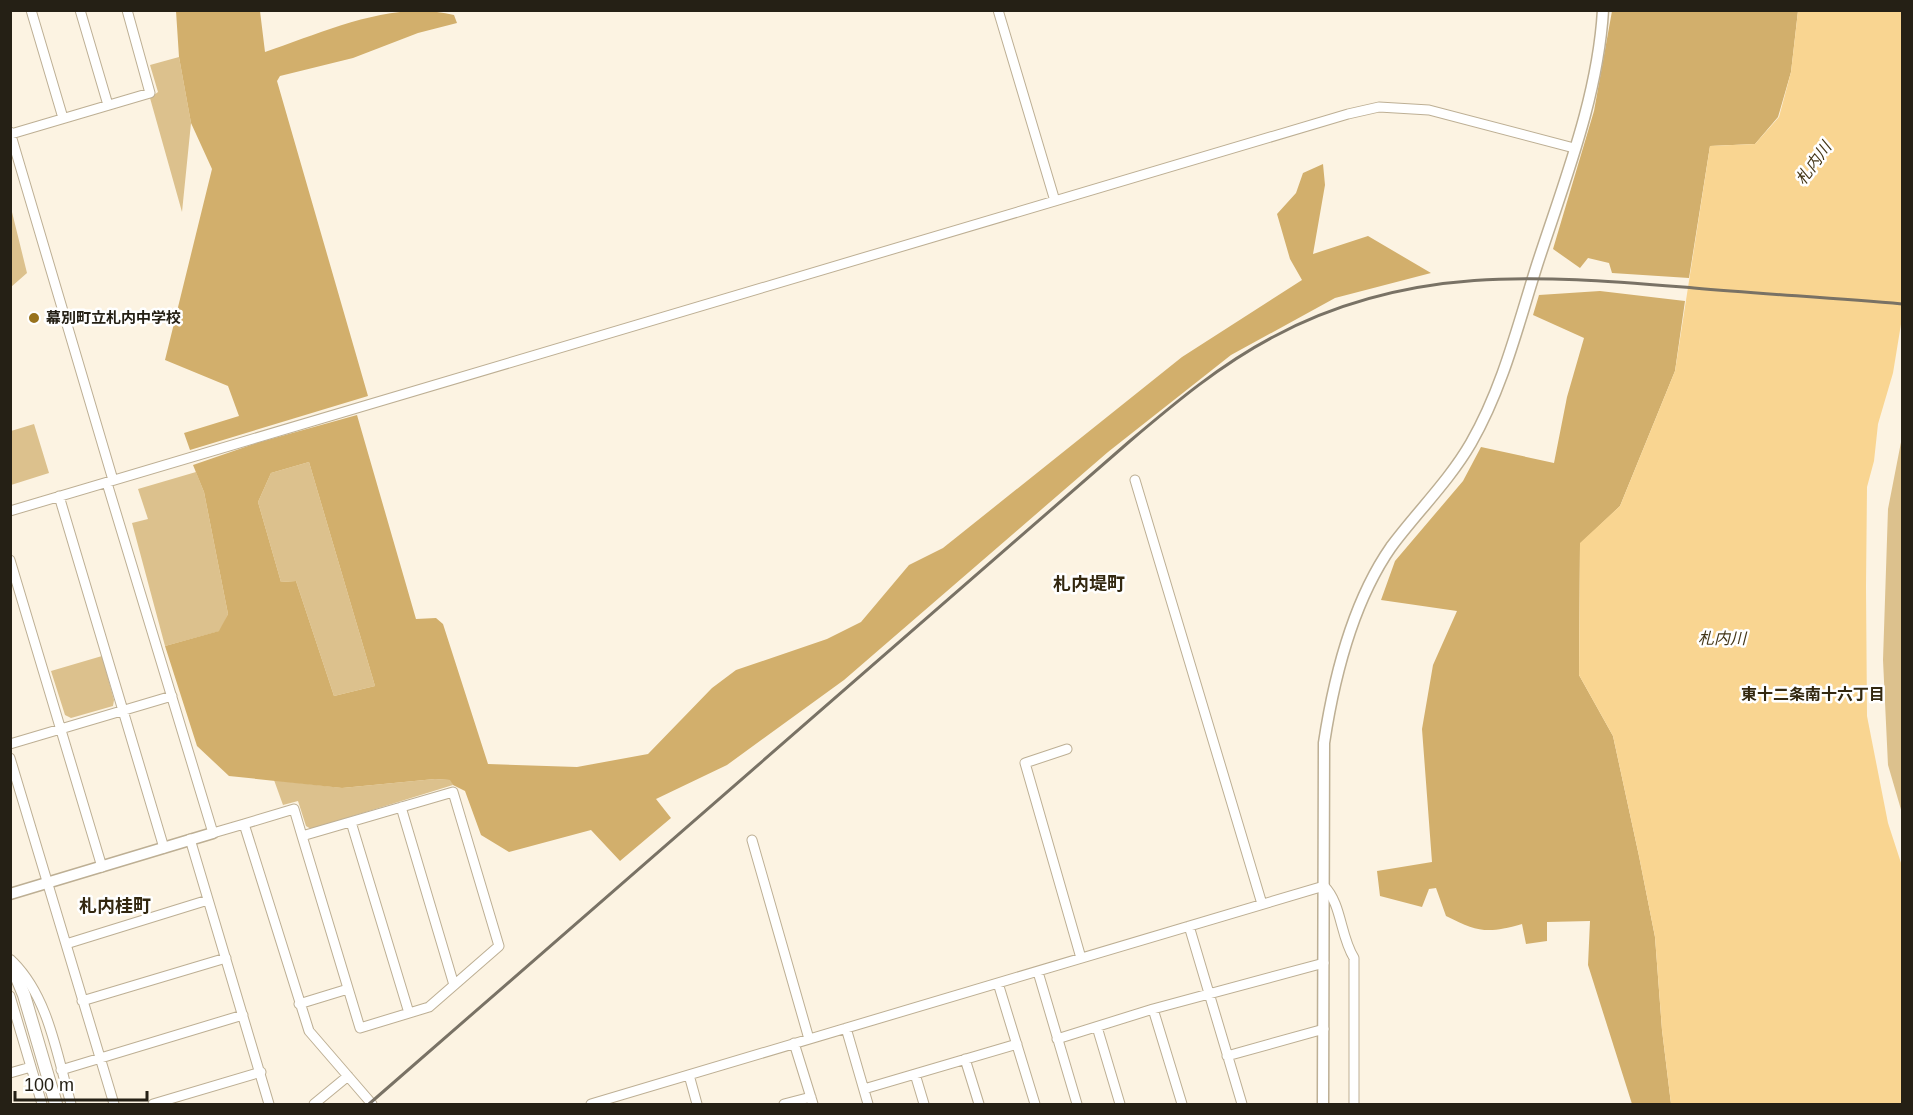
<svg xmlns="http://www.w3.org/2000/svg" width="1913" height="1115" font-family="Helvetica,'Noto Sans JP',sans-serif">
	<rect width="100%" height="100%" fill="#fcf3e2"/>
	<path fill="#dcc18d" d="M179,57L191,123L182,212L150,98L158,92L150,65Z
		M11,208L27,273L11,287H10Z
		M34,424L49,473L11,485V431Z
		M1902,437V813L1888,765L1883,660L1888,509Z
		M309,462L375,686L334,696L296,581L281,582L258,502L271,473Z
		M196,472L204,492L228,614L220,631L165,646L132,523L148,519L138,489Z
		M102,656L114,700L113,706L71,718L65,715L51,671Z
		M435,779L451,780L453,785L311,829L306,826L298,801L283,805L274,780L342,788Z"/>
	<path fill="#d2af6c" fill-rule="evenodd" d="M176,11H260L265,52C325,32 391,0 454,15L457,23L418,33L353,58L280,76L277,81L368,396L190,450L184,433L239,416L228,386L165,360L212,169L191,123L179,57Z
		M1612,11H1798L1791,72L1778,117L1755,144L1710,146L1689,278L1612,273L1609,263L1588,258L1580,268L1553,249L1594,111Z
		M1323,164L1325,185L1313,254L1368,236L1431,273L1335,298L1231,355L1108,452L844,680L727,765L656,799L671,818L620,861L591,830L509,852L481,835L465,791L453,785L450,780L435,779L342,788L229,776L197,746L165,646L219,631L228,614L204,492L193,465L260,442L357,415L416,619L436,618L443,624L488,764L577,767L648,754L712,688L736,670L827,639L861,622L909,565L943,548L1182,357L1302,280L1290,259L1277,214L1296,193L1303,173ZM309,462L375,686L334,696L296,581L281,582L258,502L271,473Z
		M1600,291L1685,301L1675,371L1620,506L1580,544L1579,675L1613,736L1639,856L1655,937L1662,1030L1671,1104H1632L1588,965L1590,921L1547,922V941L1526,944L1522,924C1487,934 1478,932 1446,916L1436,888L1429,889L1422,907L1380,896L1377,871L1432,862L1422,729L1433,665L1457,611L1381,600L1395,561L1463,481L1481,447L1554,463L1567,397L1584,338L1533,315L1539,295Z"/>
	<path fill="#f9d591" d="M1798,11H1902V318L1893,373L1878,424L1874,461L1867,487L1866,587L1867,716L1888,823L1902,866V1104H1671L1662,1030L1655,937L1639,856L1613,736L1579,675L1580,543L1620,506L1675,371L1710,146L1755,144L1779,117L1791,72Z"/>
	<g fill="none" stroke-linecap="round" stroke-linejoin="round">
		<g stroke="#bdaf94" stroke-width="11">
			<path id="minor" d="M31,10L63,118
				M80,10L108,105
				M998,10L1055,201
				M10,132L113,480
				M11,134L150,93L127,10
				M1135,480L1262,904
				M107,483L213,833L244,824L309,1031L372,1104
				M59,496L164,848
				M10,511L1348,114L1379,107L1429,110L1574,148
				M10,560L102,867
				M10,744L172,696
				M1067,749L1025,763L1081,958
				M10,758L114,1104
				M401,807L454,985
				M351,822L409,1013
				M244,824L294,809L302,836L360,1028L429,1007L499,946L453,792L302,836
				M190,839L269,1104
				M752,840L809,1039
				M1189,926L1242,1104
				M66,944L208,900
				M13,962C49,998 57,1056 71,1104
				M1038,972L1077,1104
				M998,983L1035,1104
				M10,996L42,1104
				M82,1001L226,958
				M299,1004L348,989
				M1153,1009L1182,1104
				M1097,1027L1120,1104
				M846,1028L868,1104
				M1057,1039L1153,1009L1324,963
				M794,1043L813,1104
				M1227,1056L1324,1029
				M965,1059L979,1104
				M61,1070L243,1015
				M10,1073L31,1067
				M915,1074L924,1104
				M689,1075L697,1104
				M864,1089L1017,1044
				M153,1104L261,1072
				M314,1104L348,1076
				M591,1104L1324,886C1342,904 1340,936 1354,958V1104
				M784,1104L811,1097"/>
		</g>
		<g stroke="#bdaf94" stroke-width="13">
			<path id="tertiary" d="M10,894L213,833
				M1323,1104L1324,743C1334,677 1352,603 1391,547C1417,512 1449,481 1471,443C1503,387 1518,325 1537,265C1564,182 1598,97 1603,10"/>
		</g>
		<g stroke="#bdaf94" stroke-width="14">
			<path id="secondary" d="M10,961L24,995L56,1104"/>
		</g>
		<use href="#minor" stroke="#fff" stroke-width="9"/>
		<use href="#tertiary" stroke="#fff" stroke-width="10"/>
		<use href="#secondary" stroke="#fff" stroke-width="12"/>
		<path stroke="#797265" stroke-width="3" d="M369,1104L1130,441C1176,402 1220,365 1273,337C1411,263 1545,276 1694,288C1764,294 1833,298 1902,304"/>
	</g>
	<circle fill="#98721d" stroke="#fff" stroke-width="2" cx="34" cy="318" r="6"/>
	<g text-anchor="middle" stroke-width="5" stroke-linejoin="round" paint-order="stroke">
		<g font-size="15" font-weight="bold" fill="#252015" stroke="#fff" text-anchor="start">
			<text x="46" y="323">幕別町立札内中学校</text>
		</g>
		<g font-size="16" font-style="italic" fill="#443617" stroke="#fff">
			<text transform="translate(1813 163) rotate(-54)" y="6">札内川</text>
			<text x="1722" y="644">札内川</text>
		</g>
		<g font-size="16" font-weight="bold" fill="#332810" stroke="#fff">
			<text x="1813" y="700">東十二条南十六丁目</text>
		</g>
		<g font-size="18" font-weight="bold" fill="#332810" stroke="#fff">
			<text x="1089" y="590">札内堤町</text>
			<text x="115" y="912">札内桂町</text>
		</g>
	</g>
	<rect width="1913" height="1115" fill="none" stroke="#252015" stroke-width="24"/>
	<path d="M15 1091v9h132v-9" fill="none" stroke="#252015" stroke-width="3"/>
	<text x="24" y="1091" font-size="18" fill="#252015" stroke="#ffffff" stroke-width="4.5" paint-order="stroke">100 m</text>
</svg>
